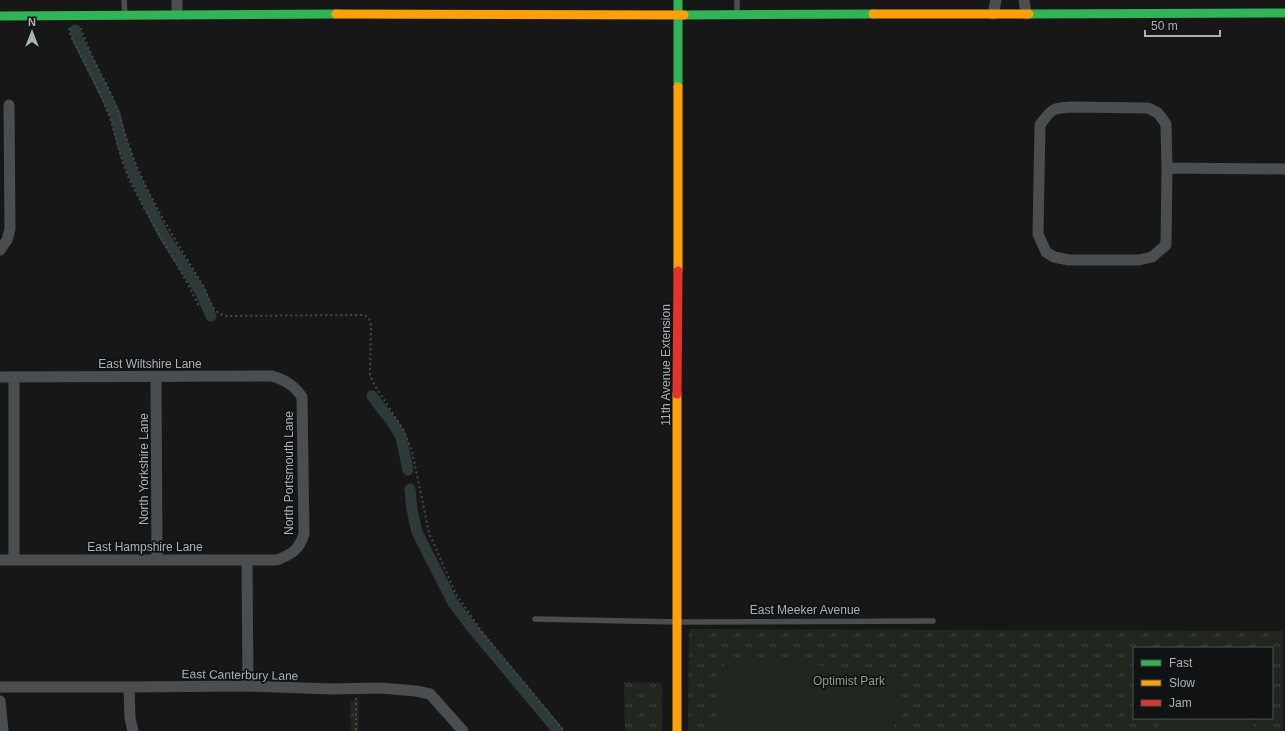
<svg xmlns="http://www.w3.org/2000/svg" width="1285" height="731" font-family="Helvetica,sans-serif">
	<defs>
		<pattern id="grass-tufts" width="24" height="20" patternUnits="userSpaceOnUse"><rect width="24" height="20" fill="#21261f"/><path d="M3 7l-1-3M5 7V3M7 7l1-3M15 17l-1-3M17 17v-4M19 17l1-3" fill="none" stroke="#3e433d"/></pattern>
	</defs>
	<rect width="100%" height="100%" fill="#171717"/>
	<path fill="url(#grass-tufts)" fill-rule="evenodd" d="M689,629L1283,631V731H688ZM1134,648H1272V718H1134Z
		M624,682L662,683V731H625Z
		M359,700V731H351L350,701Z"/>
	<path fill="#21261f" d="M729,660H780L904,678L894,731H723L721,718L722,668Z
		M1163,718H1253L1254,731H1156Z"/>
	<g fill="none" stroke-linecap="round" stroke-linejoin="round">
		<path stroke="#2c3a3a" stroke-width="11" d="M75,30L78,40L115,114L123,146L133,173L163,234L200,291L211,316
			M372,396L394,425L401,437L408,470
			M410,489L412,510L417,532L453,603L472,628L558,731"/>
		<path stroke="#474a4b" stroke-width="2" stroke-dasharray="2 3" stroke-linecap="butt" d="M69,28L70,34C82,58 96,82 106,108C116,132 119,159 131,183C152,225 179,265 200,308
			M81,28C88,51 101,72 111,94C120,113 124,134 132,154C149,199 176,241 201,282C207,291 209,303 216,311C219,314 223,315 227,316L364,315L369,318L371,325L370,375L375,386L403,429L412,451L429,533L456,594L482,632L564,731
			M356,698V731"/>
		<path stroke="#4b4e50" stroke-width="5.5" d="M124,0L125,15
			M737,0V15
			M535,619L678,622L933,621"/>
		<path stroke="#4b4e50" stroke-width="11" d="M177,0V14
			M1024,0L1026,14
			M993,14L996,0
			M1073,107L1148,108L1158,113L1166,124L1167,168L1166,245L1152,257L1139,260H1069L1054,257L1046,252L1038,234L1040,125C1052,108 1053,108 1073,107Z
			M1167,168L1285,169
			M0,250L7,240L10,229L9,105
			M0,377L272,376C285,380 294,385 302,397L304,534C299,550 292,554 277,560H0
			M14,377V560
			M156,377L157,560
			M247,560L248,686
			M0,687H129L248,686L332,689L380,688L416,691L430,694L463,731
			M129,687L130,718L133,731
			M0,701L3,731"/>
		<path stroke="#30b455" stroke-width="9" d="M1029,14L1285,13
			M684,15L873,14
			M0,16L336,14
			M678,87V0"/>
		<path stroke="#ff9f0a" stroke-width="9" d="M336,14L684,15
			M873,14H1029
			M678,271V87
			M677,731V394"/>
		<path stroke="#e5322d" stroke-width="9" d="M677,394L678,271"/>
	</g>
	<g text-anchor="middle" stroke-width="3.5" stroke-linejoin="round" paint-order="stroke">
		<g font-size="12" fill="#a8b3b8" stroke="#111213">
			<text x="150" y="368">East Wiltshire Lane</text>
			<text transform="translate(666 365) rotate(-90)" y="4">11th Avenue Extension</text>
			<text transform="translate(144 469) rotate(-90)" y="4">North Yorkshire Lane</text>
			<text transform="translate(289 473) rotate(-90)" y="4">North Portsmouth Lane</text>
			<text x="145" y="551">East Hampshire Lane</text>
			<text x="805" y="614">East Meeker Avenue</text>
			<text transform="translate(240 675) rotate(1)" y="4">East Canterbury Lane</text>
		</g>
		<g font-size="12" fill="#8ba27f" stroke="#111213">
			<text x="849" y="685">Optimist Park</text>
		</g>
	</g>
	<rect x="1133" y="647" width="140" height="72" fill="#111213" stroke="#4d5255"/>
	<rect x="1141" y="660" width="20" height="6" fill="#30b455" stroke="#4d5255"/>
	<text x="1169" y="667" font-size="12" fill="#a8b3b8">Fast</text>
	<rect x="1141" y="680" width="20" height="6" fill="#ff9f0a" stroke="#4d5255"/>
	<text x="1169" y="687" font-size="12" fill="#a8b3b8">Slow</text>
	<rect x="1141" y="700" width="20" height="6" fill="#e5322d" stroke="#4d5255"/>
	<text x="1169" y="707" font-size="12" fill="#a8b3b8">Jam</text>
	<g transform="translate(32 32)" stroke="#111213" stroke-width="3" paint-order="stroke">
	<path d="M0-3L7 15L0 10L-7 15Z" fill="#a8b3b8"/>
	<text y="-6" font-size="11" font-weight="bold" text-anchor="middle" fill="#a8b3b8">N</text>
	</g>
	<path d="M1145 30v6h75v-6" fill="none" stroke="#a8b3b8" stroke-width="2"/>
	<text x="1151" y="30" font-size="12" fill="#a8b3b8" stroke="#111213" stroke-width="3" paint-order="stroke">50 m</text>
</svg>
